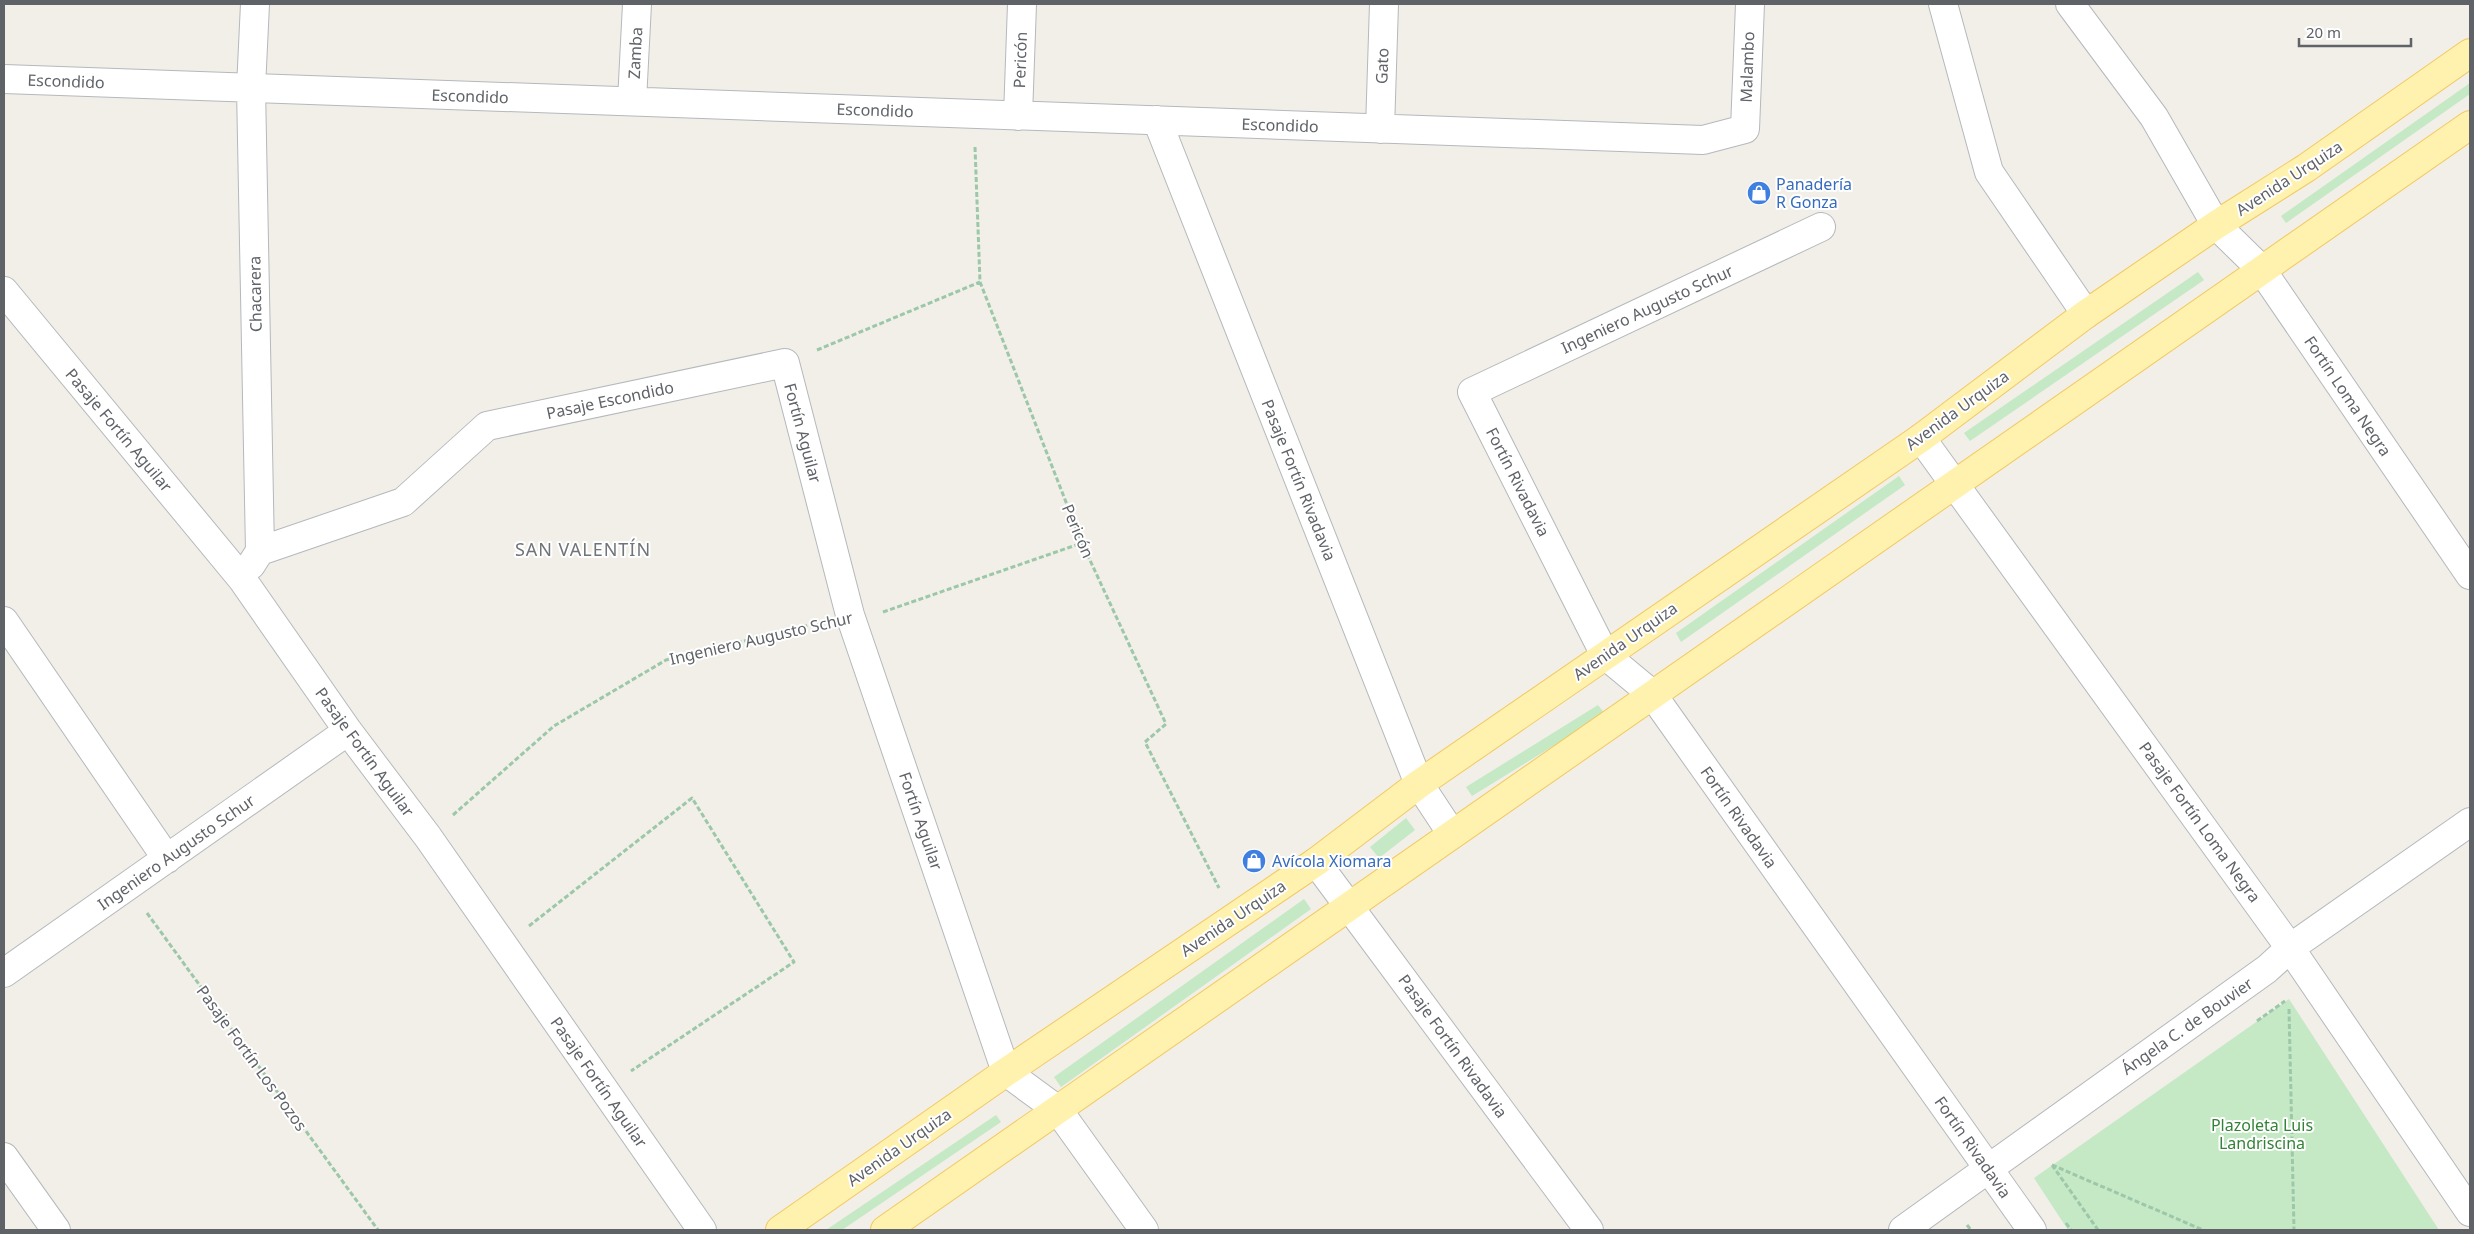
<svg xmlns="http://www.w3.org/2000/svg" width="2474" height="1234" font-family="'Noto Sans',sans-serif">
	<rect width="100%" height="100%" fill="#f1efe8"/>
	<path fill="#c5e8c5" d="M2470,83V94L2286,223L2281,216Z
		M2198,272L2204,280L1970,441L1964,433Z
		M1899,476L1905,485L1681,642L1676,633Z
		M1598,705L1605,714L1472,796L1466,787Z
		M1406,818L1415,830L1379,858L1370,847Z
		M1304,899L1311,909L1061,1087L1054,1077Z
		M2289,999L2439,1230H2068L2034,1178Z
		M996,1115L1001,1122L842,1230H826Z"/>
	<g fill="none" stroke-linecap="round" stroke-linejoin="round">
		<g stroke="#b5b8bc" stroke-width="30">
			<path id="minor" d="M1943,4L1989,172L2086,314
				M2070,4L2154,117L2216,225L2261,269L2470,575
				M4,79L1703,140L1745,129L1750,4
				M632,101L637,4
				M1018,116L1022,4
				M1157,120L1419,784L1452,834
				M1380,129L1384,4
				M1821,227L1472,392L1605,655L1652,694L2032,1230
				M4,291L242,579L348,731L428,837L702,1230
				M1921,438L2290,948L2470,1212
				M260,551L403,502L487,426L785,363L850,615L1006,1072L1058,1110L1144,1230
				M251,565L260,551L251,88L255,4
				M4,621L167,859
				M1316,862L1589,1230
				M4,973L348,731
				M4,1157L56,1230
				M1903,1230L2267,969L2290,948L2470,822"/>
		</g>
		<g stroke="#f2c960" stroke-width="30">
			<path id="major" d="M780,1230L1006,1072L1316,862L1419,784L1921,438L2086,314L2216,225L2306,168L2470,53
				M885,1230L2470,125"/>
		</g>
		<path stroke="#9cc7a9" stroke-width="3" stroke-dasharray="5 2.5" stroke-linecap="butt" d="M975,147L980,282L1082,543L1166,724L1145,742L1219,888
			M817,350L980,282
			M883,612L1082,543
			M453,815L554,726L666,660L818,623
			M147,913L378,1230
			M529,926L692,798L794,962L631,1071
			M2289,1009L2294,1230
			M2257,1021L2285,1001
			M2052,1165L2203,1230
			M2052,1165L2098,1230
			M2066,1223L2071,1230
			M1967,1225L1971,1230"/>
		<use href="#minor" stroke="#fff" stroke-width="28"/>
		<use href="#major" stroke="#fff2af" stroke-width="28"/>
	</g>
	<defs>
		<g id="shop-disc" transform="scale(1.25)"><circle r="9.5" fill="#3f7fe0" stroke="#fff"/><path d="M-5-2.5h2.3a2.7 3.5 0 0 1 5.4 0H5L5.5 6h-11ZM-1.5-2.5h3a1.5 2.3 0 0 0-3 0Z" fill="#fff"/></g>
	</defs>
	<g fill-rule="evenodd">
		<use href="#shop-disc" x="1759" y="193"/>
		<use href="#shop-disc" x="1254" y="861"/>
	</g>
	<g text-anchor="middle" stroke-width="4" stroke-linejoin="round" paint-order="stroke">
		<g font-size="16" fill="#5f6368" stroke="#fff">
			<text transform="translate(635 53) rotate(-87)" y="6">Zamba</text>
			<text transform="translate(1020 60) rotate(-88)" y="6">Pericón</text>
			<text transform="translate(1382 66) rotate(-88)" y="6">Gato</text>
			<text transform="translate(1747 67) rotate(-88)" y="6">Malambo</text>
			<text transform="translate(66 81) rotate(2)" y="6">Escondido</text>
			<text transform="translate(470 96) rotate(2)" y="6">Escondido</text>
			<text transform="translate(875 110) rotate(2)" y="6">Escondido</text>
			<text transform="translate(1280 125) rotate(2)" y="6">Escondido</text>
			<text transform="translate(2289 178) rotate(-33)" y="6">Avenida Urquiza</text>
			<text transform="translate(255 294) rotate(-91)" y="6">Chacarera</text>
			<text transform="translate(1647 309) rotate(-25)" y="6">Ingeniero Augusto Schur</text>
			<text transform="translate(2348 396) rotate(56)" y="6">Fortín Loma Negra</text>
			<text transform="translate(610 400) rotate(-12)" y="6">Pasaje Escondido</text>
			<text transform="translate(1957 410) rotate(-36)" y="6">Avenida Urquiza</text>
			<text transform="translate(119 430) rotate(50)" y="6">Pasaje Fortín Aguilar</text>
			<text transform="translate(803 433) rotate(75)" y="6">Fortín Aguilar</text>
			<text transform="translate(1299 480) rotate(68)" y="6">Pasaje Fortín Rivadavia</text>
			<text transform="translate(1518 482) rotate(63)" y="6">Fortín Rivadavia</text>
			<text transform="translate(1078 531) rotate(67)" y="6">Pericón</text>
			<text transform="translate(761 638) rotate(-13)" y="6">Ingeniero Augusto Schur</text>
			<text transform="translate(1625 641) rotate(-35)" y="6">Avenida Urquiza</text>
			<text transform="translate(365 752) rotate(54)" y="6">Pasaje Fortín Aguilar</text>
			<text transform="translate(1739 817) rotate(55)" y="6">Fortín Rivadavia</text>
			<text transform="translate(921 821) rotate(71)" y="6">Fortín Aguilar</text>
			<text transform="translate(2200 822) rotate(54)" y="6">Pasaje Fortín Loma Negra</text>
			<text transform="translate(176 852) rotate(-35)" y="6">Ingeniero Augusto Schur</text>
			<text transform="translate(1233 918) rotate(-34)" y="6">Avenida Urquiza</text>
			<text transform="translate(2187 1026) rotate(-35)" y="6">Ángela C. de Bouvier</text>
			<text transform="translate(1453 1046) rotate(54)" y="6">Pasaje Fortín Rivadavia</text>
			<text transform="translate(252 1058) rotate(54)" y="6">Pasaje Fortín Los Pozos</text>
			<text transform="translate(599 1082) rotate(55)" y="6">Pasaje Fortín Aguilar</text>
			<text transform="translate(899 1147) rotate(-35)" y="6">Avenida Urquiza</text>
			<text transform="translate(1973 1147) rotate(55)" y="6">Fortín Rivadavia</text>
		</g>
		<g font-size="16" fill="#366cbe" stroke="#fff" text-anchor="start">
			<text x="1776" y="190">Panadería<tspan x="1776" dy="18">R Gonza</tspan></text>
			<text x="1272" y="867">Avícola Xiomara</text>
		</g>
		<g font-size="16" fill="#348238" stroke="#fff">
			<text x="2262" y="1131">Plazoleta Luis<tspan x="2262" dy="18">Landriscina</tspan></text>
		</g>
		<g font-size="18" letter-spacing="1" fill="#70757a" stroke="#fff">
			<text x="583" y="556">SAN VALENTÍN</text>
		</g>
	</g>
	<rect width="2474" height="1234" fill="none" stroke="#5f6368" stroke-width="10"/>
	<path d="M2299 38v8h112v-8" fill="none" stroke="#5f6368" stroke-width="2.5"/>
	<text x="2306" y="38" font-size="15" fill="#5f6368" stroke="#ffffff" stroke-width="4" paint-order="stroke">20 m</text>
</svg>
